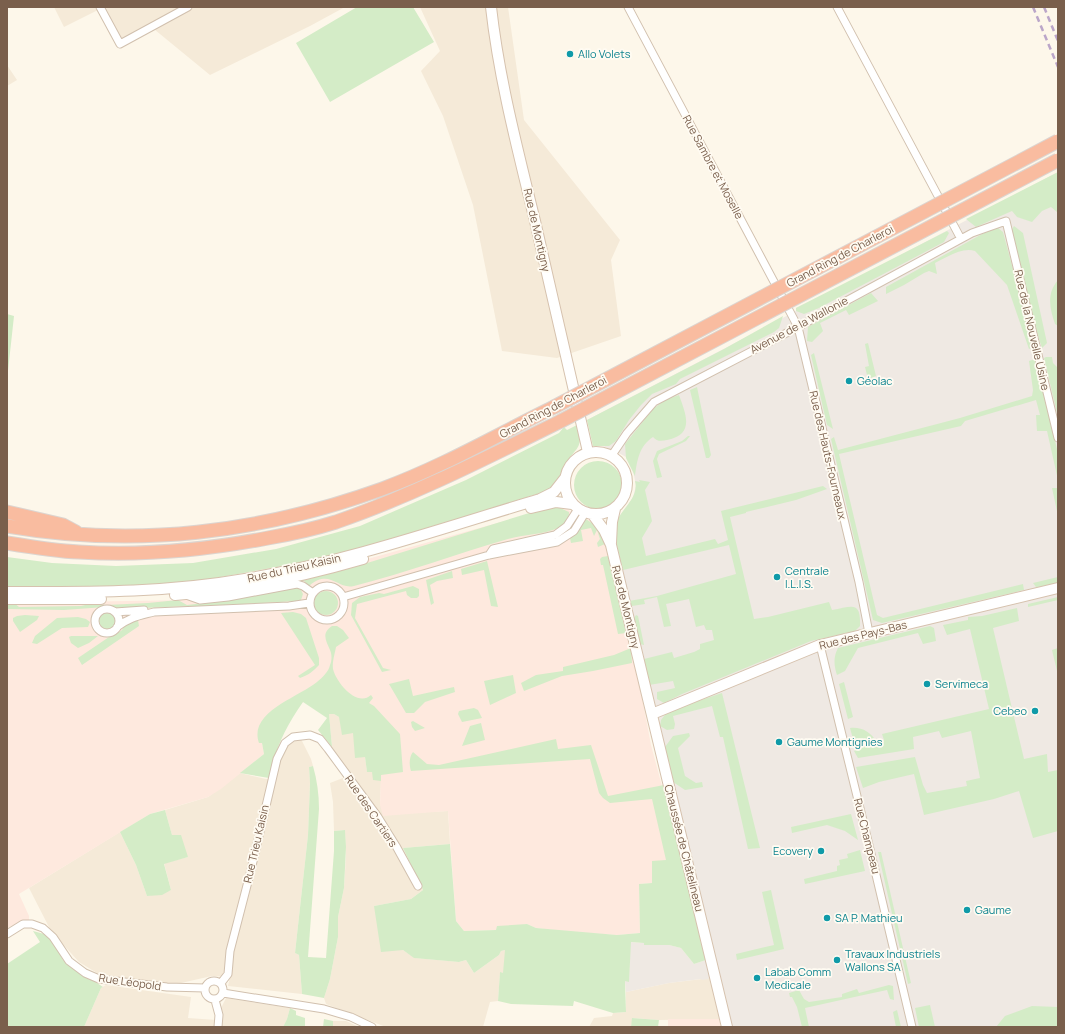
<svg xmlns="http://www.w3.org/2000/svg" width="1065" height="1034" font-family="Manrope,sans-serif">
	<rect width="100%" height="100%" fill="#fdf7ea"/>
	<path fill="#f5ead8" d="M54,7H345L310,26L210,75L149,25L122,39L104,7L64,27Z
		M420,7H508L524,120L620,240L611,260L621,336L557,358L502,351L473,205L443,116L421,71L440,51Z
		M7,65L17,80L7,86Z
		M329,714H334L339,717L353,733L365,757L367,772H372L381,781L380,805L407,813L448,811L450,844L403,848L423,890L411,899L374,906L403,950L415,958L459,962L466,960L474,973L499,955L501,951L505,950V969L503,973H500L498,1001L490,1002L483,1027H386L326,1004L324,998L330,979L338,937V917L344,888L346,856L345,830L334,831L333,802L330,783L348,776L367,802L344,764L332,747Z
		M300,737L311,759L313,766L309,767L310,782L308,835L295,953L299,955L302,994L228,986L230,977L212,976L172,985L124,979L97,973L79,962L51,931L29,888L120,832L136,865L147,896L171,890L164,863L188,857L172,835L165,810L208,797L240,773L266,779L275,778L285,745Z
		M710,976L719,1019L659,1020L633,1018L631,1027H589L594,1018L612,1016L613,1013L626,1012V992L669,983L702,979Z
		M106,985L191,997L188,1018L216,1020L214,1027H84L101,988Z
		M226,998L290,1008L287,1019L283,1027H218L221,1008Z
		M333,1021H346L359,1027H333Z"/>
	<path fill="#fee9de" d="M562,505L570,511L595,521L608,545L632,645L651,745L682,861L652,883L639,884L640,933L617,935L572,932L536,928L527,924L496,930L464,931L456,921L448,811L383,816L380,805L381,775L400,734L307,698L262,743L264,754L221,789L208,797L150,814L19,894L29,916V921L11,926L7,928V603L188,600L299,578Z
		M668,1019H719L721,1027L668,1026Z"/>
	<path fill="#efe9e3" d="M1058,172V1027H728L615,562L614,530L618,518L633,498L636,485L633,471L626,457L615,451L603,446L587,420L712,355L796,311V308L859,277Z
		M630,942L644,943V945H669L681,948L694,964L706,960L710,976L708,979L702,980L701,979L669,983L626,992L625,981H629Z"/>
	<path fill="#d4ecc7" d="M357,7H413L434,42L330,102L296,43Z
		M1058,172L1057,212L1051,207L1042,211L1032,222L1017,217L1012,211L976,227L966,219Z
		M1014,226L1023,233L1047,343L1042,348L1038,336L1011,231Z
		M998,228L1003,232L1034,347L1029,349L1007,285L975,251C962,247 947,257 935,263L937,274L929,271L924,273L904,285L886,294V287L984,233Z
		M947,231L949,233L944,242L819,308L804,314L796,311V308Z
		M1058,280V326L1055,324C1050,309 1046,294 1058,280Z
		M871,293L878,301L849,315L846,310L820,323L823,331L812,342L807,341L808,327Z
		M7,314L14,316L7,380Z
		M783,316L779,328L774,332L680,379L676,384L652,394L641,405L629,420L616,441L609,446H593L587,420L724,349Z
		M868,343L876,376L868,379L865,367L869,366L865,344Z
		M814,353L833,429L827,425L811,355Z
		M1046,357H1052L1053,363L1058,368V417L1044,358Z
		M1035,359L1058,453V480L1047,431H1037L1036,415H1040L1036,400L965,421L961,426L839,454L877,615L883,618L1023,584L1024,590L882,623L873,620L831,439L834,437L838,450L960,418L1032,396L1033,390L1029,361Z
		M697,387L711,455L709,458H706L690,390Z
		M679,395C686,415 695,434 667,440C662,441 657,442 653,437C639,446 637,461 635,476L626,458L625,444L653,409L665,400Z
		M577,425C585,451 574,447 564,467C560,474 558,482 553,489L339,556L187,583L90,588L86,586H17L15,588L7,589V557L52,563L116,566L193,563L276,549L360,526L466,480L559,433L564,427L567,430Z
		M688,436H690L686,441L659,454L657,459L662,477L657,478L653,461L657,451L682,441Z
		M574 485a24 24 0 1 1 48 0a24 24 0 1 1-48 0Z
		M639,480L650,482L645,490L652,521L642,538L646,556L715,539L718,544L728,540L721,511L823,486L827,489L796,500L746,512V513L730,517L754,619L768,617L829,602L832,610C852,607 861,600 860,626L855,631L811,641L682,694L664,703L657,699V692L675,688L673,681L649,685L644,659L672,652L674,658L694,652L700,649V644L714,640L712,630H706L704,625L696,627L689,599L666,604L671,626L664,627L657,597L644,600L645,604L632,606L629,601L657,596L736,574L729,545L623,570C621,561 614,537 615,529C616,511 640,500 635,481L640,482Z
		M1052,488H1058V516Z
		M552,506L558,507L569,512C569,520 566,524 558,528C543,535 524,534 508,539C456,554 406,573 354,586C337,590 330,568 309,586L304,581H298L351,568Z
		M586,519L596,526L603,534L605,544L598,547L597,543L600,539L597,530L594,536L591,528L581,530L583,541L571,543L570,538Z
		M608,556L626,633L618,634L603,565H601L600,559L602,557Z
		M487,561L498,607L491,606L484,570L462,575L461,569Z
		M452,571L453,578L437,581L430,585L434,603L431,605L426,580Z
		M1058,577V583L1050,586L1036,587L1033,583Z
		M413,586L419,589V596L417,598H411L407,595L406,591L357,604L355,618L383,668L391,670L382,672L351,615L352,603L360,597L379,593L384,594Z
		M295,587L300,588L303,594L301,600L297,601L190,607L188,606L122,609L105,607L64,610L7,609V602L14,603L19,607L81,606L94,603L106,605L148,603L178,600L187,605L236,599Z
		M314 603a12 12 0 1 1 24 0a12 12 0 1 1-24 0Z
		M1058,597V600L1028,607V604Z
		M1017,608L1019,621L993,628L1024,759L1047,754L1048,772L1058,770V831L1033,838L1019,791L994,799L924,815L914,774L879,782L863,788L856,767L915,757L923,785L927,793L967,786L966,781L980,778L971,731L942,738L939,731L913,737L914,749L858,758L854,751L856,750L850,728C863,727 870,732 877,742L884,740L882,734L989,709L970,629L947,635L943,625L968,620V617L982,616Z
		M293,612L301,614L306,618L319,658V665C313,671 309,675 300,678L298,676L315,665L281,613Z
		M99 621a8 8 0 1 1 16 0a8 8 0 1 1-16 0Z
		M25,615L39,616L37,620L20,632L13,621V618L17,616Z
		M636,615L638,616L644,645L640,644L634,618Z
		M78,617L86,619L90,622L88,627L62,628L37,644L32,643L35,636L57,618Z
		M133,619L138,620L139,626L82,665L78,658L109,637L115,635L122,630L126,624Z
		M332,626H337L343,630L349,638L336,647C335,653 332,662 333,669C336,682 357,708 371,695L373,698L369,703L374,706L400,734L403,772L381,775V781L373,780L372,772H367L365,757L355,758L353,733L342,735L339,717L334,714H329L332,747L318,730L327,718L303,702C286,726 275,749 269,778L240,773L264,754L262,743H259C248,712 299,697 317,682C322,678 329,671 330,665C332,661 332,654 330,650C326,641 321,633 332,626Z
		M930,626L934,628L936,641L923,644L918,633L858,648L845,671L837,675C834,666 833,657 838,648Z
		M71,636H98L89,643L78,648L71,643L69,637Z
		M631,648L632,663L593,671L562,676L524,691L521,683L536,675L563,671V667L614,655Z
		M1058,648V671H1057L1052,650Z
		M513,675L516,693L490,705L484,681Z
		M409,679L413,696L454,687L455,692L425,702L414,713H406L389,684Z
		M844,682L853,717L848,719L839,684Z
		M722,693L760,848L748,849L723,737H720L712,706L673,716L675,724L674,729L667,730L660,726L661,720L668,711Z
		M474,708L478,710L482,718L462,722L458,714L459,711Z
		M413,721L425,728L415,731L412,727L411,722Z
		M481,723L485,740L462,746L470,726Z
		M689,733L690,736L678,748L685,776L696,783L702,782L703,787L685,790L673,782L665,747L673,736Z
		M556,739L558,749L591,745L608,796L664,785L706,960L694,964L681,948L669,945H644V943L631,942L629,982L625,981L626,1012L613,1013L574,1001L573,1006L511,1004L498,1001L500,972L503,973L505,950L501,951L499,955L474,973L466,960L459,962L414,958L403,950L381,952L374,906L411,899L423,890L403,848L450,844L456,921L464,931L496,930L497,926L527,924L536,928L617,935L640,933L639,884L652,883V861L666,860L652,799L610,803L603,798L599,793L590,759L411,771C409,765 409,757 413,752L427,764L439,765Z
		M313,766C317,780 319,794 319,809L308,957L326,958L334,851V831L345,830L346,847L345,868L344,888L338,917V937L330,979L324,998L302,994L299,955L295,953L308,835L310,783L309,767Z
		M165,810L172,835H181L188,857L164,864L171,890L162,895L147,896L136,865L120,832L150,814Z
		M851,814L858,840L845,831L827,825L792,833L791,827Z
		M860,850L865,871L805,884L804,879L837,871V866L840,865L839,860L848,858L847,854Z
		M878,852H881L911,983L908,984Z
		M771,890L784,949L737,960L736,954L774,945L762,892Z
		M33,931L44,934L54,943L63,960L103,987L101,988L84,1027H7V964L40,942Z
		M889,985L893,986L894,1000L890,999L887,990L859,996L805,1008L809,1027H802L797,1007L792,997H790L789,993L799,990L804,999L809,1002L842,997V994L857,989L859,993Z
		M930,1005L935,1027H919L915,1008Z
		M1032,1006L1058,1007V1027H996L1005,1016Z
		M290,1008L296,1011V1015L305,1018V1027H283L287,1019Z
		M897,1010L901,1027H896L893,1012Z
		M632,1018L659,1020L658,1027H631Z
		M324,1019L333,1021V1027H323Z"/>
	<g fill="none" stroke-linecap="round" stroke-linejoin="round">
		<g stroke="#d1c0ae" stroke-width="9">
			<path id="street" d="M100,7L120,44L188,7
				M628,7L798,327L859,582L869,633
				M837,7L961,239
				M612,455L627,433L654,402L798,327L972,233L1006,221L1058,438
				M489,555L493,549L555,535L567,526L578,509
				M310 603a17 17 0 1 1 34 0a17 17 0 1 1-34 0Z
				M186,595L200,600L228,597L297,584L303,586L313,593
				M343,597L489,555L557,542L574,531L585,513
				M95 621a12 12 0 1 1 24 0a12 12 0 1 1-24 0Z
				M115,612L144,610
				M117,627C130,617 139,616 154,612L289,606L309,603
				M820,645L868,841L912,1027
				M7,934L23,924H32L43,928L53,937L69,961L85,973L99,979L167,987L205,988
				M205 990a9 9 0 1 1 18 0a9 9 0 1 1-18 0Z
				M221,983L228,974L230,951L251,870L277,759L285,743L293,737L310,735L320,739L328,749L378,817L396,846L418,886
				M223,993L324,1009L351,1017L372,1027
				M215,1000L219,1015L218,1027"/>
		</g>
		<g stroke="#d6c2ae" stroke-width="12">
			<path id="secondary" d="M491,7C499,79 518,151 535,221C553,298 570,375 588,452
				M565 483a31 31 0 1 1 62 0a31 31 0 1 1-62 0Z
				M531,508L556,502L572,504
				M593,515L604,530L611,545L727,1027
				M611,543L612,522L615,509
				M7,592C87,592 166,593 245,579C345,562 443,528 540,499L554,492L565,478
				M175,595C238,590 301,577 363,559
				M7,599H101
				M652,714L820,645L1058,588"/>
		</g>
		<g stroke="#dcd5d0" stroke-width="15">
			<path id="highway" d="M7,512L63,525L76,532
				M7,526C137,548 259,533 382,489C442,467 497,435 554,407
				M7,543C31,547 55,551 79,552C142,556 206,550 268,538C291,534 314,529 336,522C414,495 488,457 561,421"/>
		</g>
		<use href="#street" stroke="#fff" stroke-width="7"/>
		<use href="#secondary" stroke="#fff" stroke-width="10"/>
		<use href="#highway" stroke="#f9bca0" stroke-width="13"/>
		<path stroke="#bba6c9" stroke-width="2.5" stroke-dasharray="6 4" stroke-linecap="butt" d="M1033,7L1058,67
			M1044,7L1058,41"/>
		<g stroke="#dcd5d0" stroke-width="15" stroke-linecap="butt">
			<path id="highway-bridge" d="M554,407L1058,141
				M561,421L1058,160"/>
		</g>
		<use href="#highway-bridge" stroke="#f9bca0" stroke-width="13"/>
	</g>
	<g fill="#0f9aa8" stroke="#fffbf2" stroke-width="1.5">
		<circle cx="570" cy="54" r="4"/>
		<circle cx="849" cy="381" r="4"/>
		<circle cx="777" cy="577" r="4"/>
		<circle cx="927" cy="684" r="4"/>
		<circle cx="1035" cy="711" r="4"/>
		<circle cx="779" cy="742" r="4"/>
		<circle cx="821" cy="851" r="4"/>
		<circle cx="967" cy="910" r="4"/>
		<circle cx="827" cy="918" r="4"/>
		<circle cx="837" cy="960" r="4"/>
		<circle cx="757" cy="978" r="4"/>
	</g>
	<g text-anchor="middle" stroke-width="3.5" stroke-linejoin="round" paint-order="stroke">
		<g font-size="11" fill="#0d838f" stroke="#fffbf2" text-anchor="start">
			<text x="578" y="58">Allo Volets</text>
			<text x="857" y="385">Géolac</text>
			<text x="785" y="575">Centrale<tspan x="785" dy="13">I.L.I.S.</tspan></text>
			<text x="935" y="688">Servimeca</text>
			<text x="1027" y="715" text-anchor="end">Cebeo</text>
			<text x="787" y="746">Gaume Montignies</text>
			<text x="813" y="855" text-anchor="end">Ecovery</text>
			<text x="975" y="914">Gaume</text>
			<text x="835" y="922">SA P. Mathieu</text>
			<text x="845" y="958">Travaux Industriels<tspan x="845" dy="13">Wallons SA</tspan></text>
			<text x="765" y="976">Labab Comm<tspan x="765" dy="13">Medicale</tspan></text>
		</g>
		<g font-size="11" fill="#7a5f4c" stroke="#fffbf2">
			<text transform="translate(713 167) rotate(62)" y="4">Rue Sambre et Moselle</text>
			<text transform="translate(537 230) rotate(77)" y="4">Rue de Montigny</text>
			<text transform="translate(840 256) rotate(-28)" y="4">Grand Ring de Charleroi</text>
			<text transform="translate(799 325) rotate(-28)" y="4">Avenue de la Wallonie</text>
			<text transform="translate(1032 330) rotate(77)" y="4">Rue de la Nouvelle Usine</text>
			<text transform="translate(553 407) rotate(-28)" y="4">Grand Ring de Charleroi</text>
			<text transform="translate(828 455) rotate(77)" y="4">Rue des Hauts-Fourneaux</text>
			<text transform="translate(294 568) rotate(-13)" y="4">Rue du Trieu Kaisin</text>
			<text transform="translate(626 607) rotate(76)" y="4">Rue de Montigny</text>
			<text transform="translate(863 635) rotate(-14)" y="4">Rue des Pays-Bas</text>
			<text transform="translate(371 811) rotate(56)" y="4">Rue des Cartiers</text>
			<text transform="translate(867 836) rotate(76)" y="4">Rue Champeau</text>
			<text transform="translate(256 844) rotate(-77)" y="4">Rue Trieu Kaisin</text>
			<text transform="translate(684 848) rotate(76)" y="4">Chaussée de Châtelineau</text>
			<text transform="translate(130 982) rotate(8)" y="4">Rue Léopold</text>
		</g>
	</g>
	<rect width="1065" height="1034" fill="none" stroke="#7a5f4c" stroke-width="16"/>
</svg>
